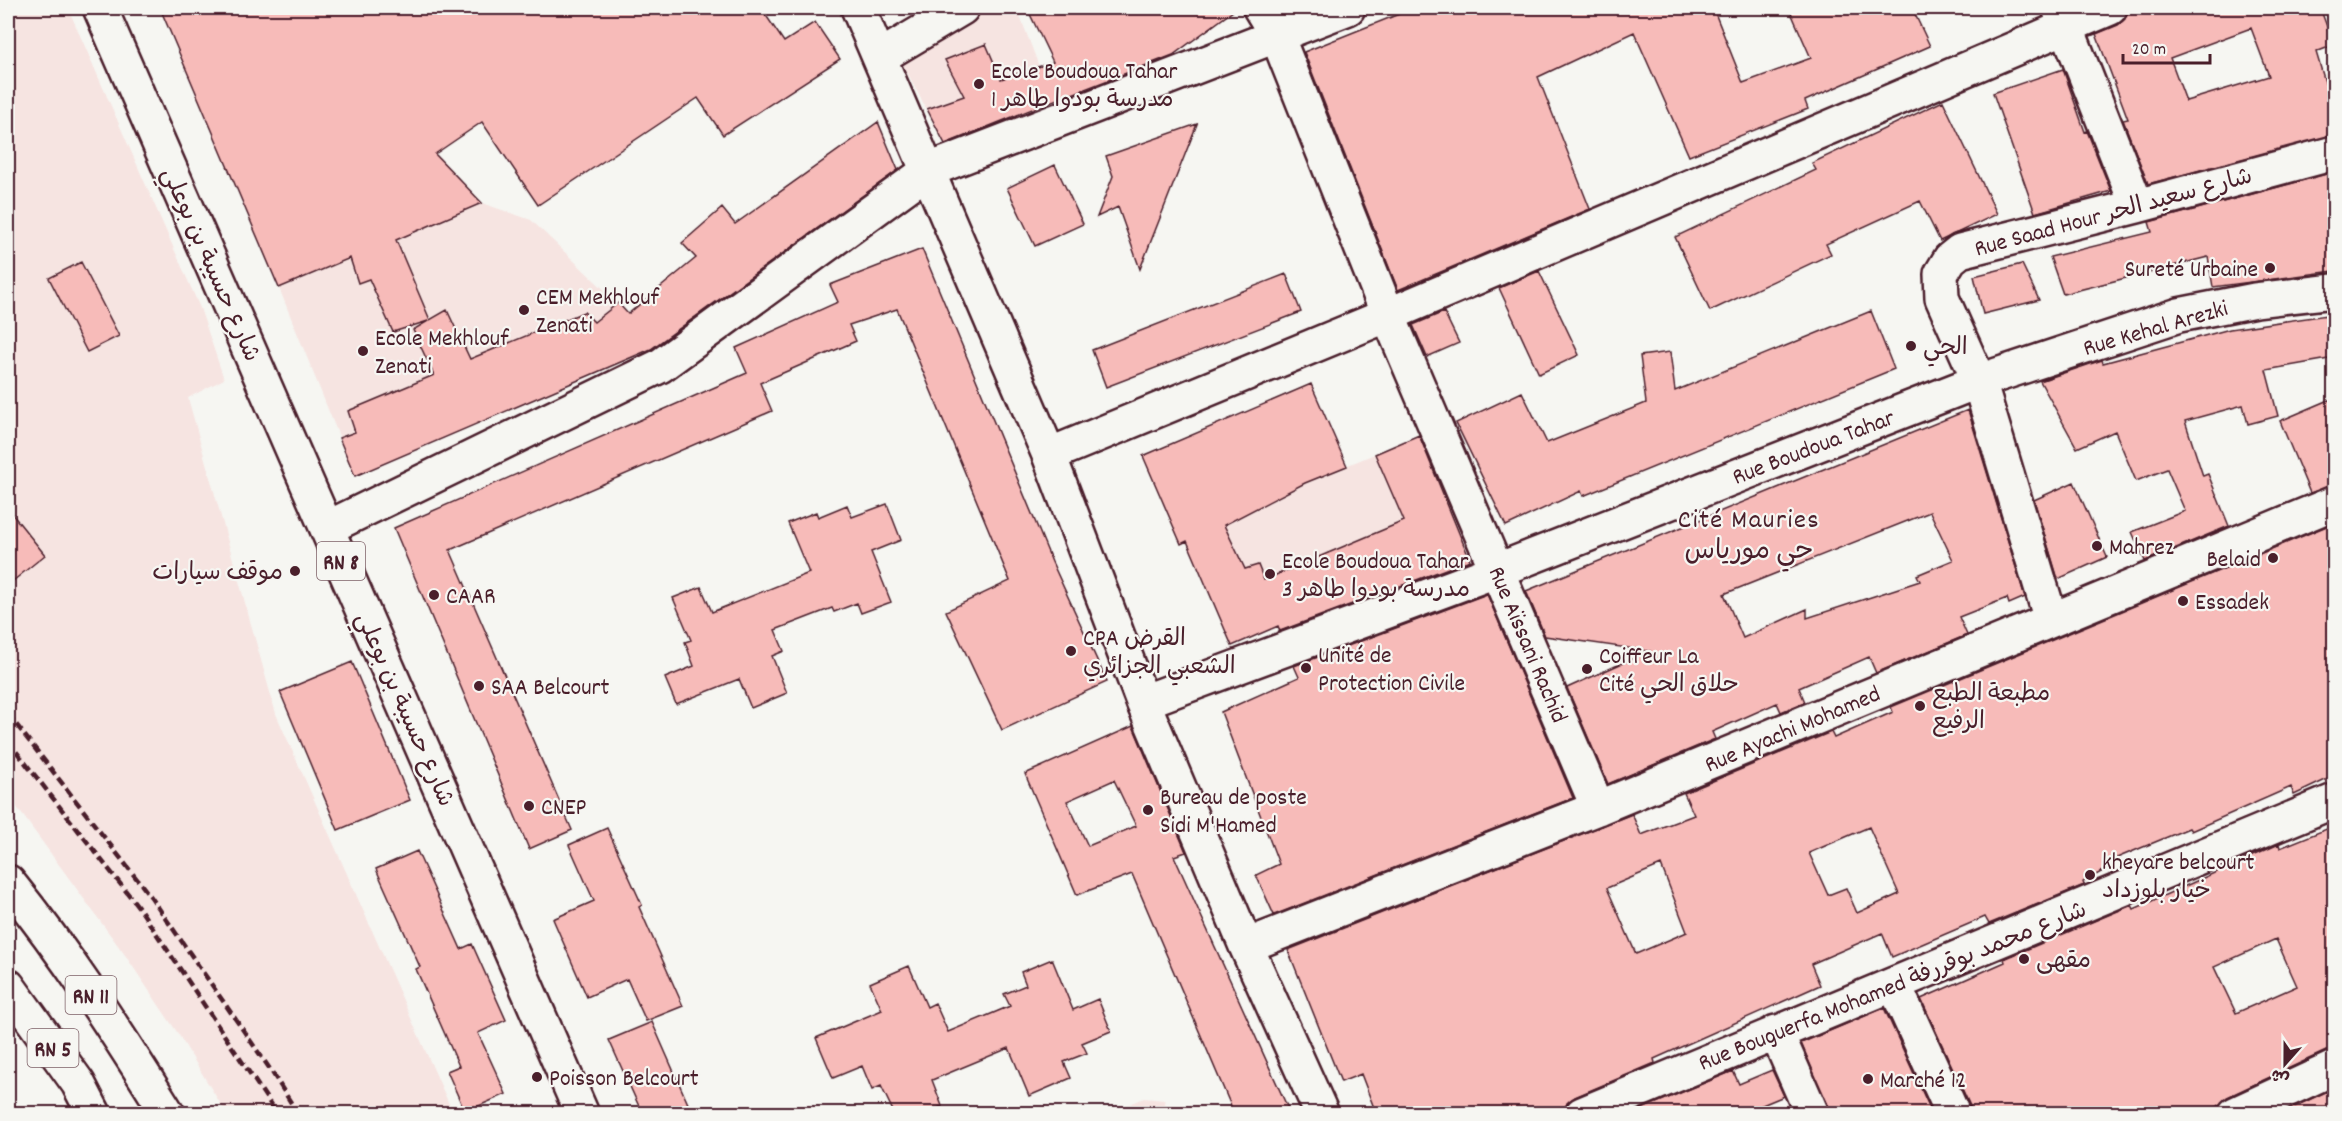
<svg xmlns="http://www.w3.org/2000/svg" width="2342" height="1121" font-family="Dekko,'Playpen Sans Arabic',sans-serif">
	<rect width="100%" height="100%" fill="#f6f6f2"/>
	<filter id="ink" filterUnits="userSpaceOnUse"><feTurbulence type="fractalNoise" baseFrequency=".0167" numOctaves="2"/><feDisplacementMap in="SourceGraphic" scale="12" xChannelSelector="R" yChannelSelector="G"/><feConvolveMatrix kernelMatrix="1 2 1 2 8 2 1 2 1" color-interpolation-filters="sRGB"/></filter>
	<g filter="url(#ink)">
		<path fill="#f6e4e1" d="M8,8H68L200,308L224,379L188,398L276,714L453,1113H226L177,1032L125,955L8,795Z
			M977,8H1017L1052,101L946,146L898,55Z
			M482,203L531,220L614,299L657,347L355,476L279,288Z
			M1420,435L1466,550L1232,646L1187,541L1305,483Z
			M1144,1098L1164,1100L1169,1113H1109Z"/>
		<path fill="#f7bbb9" stroke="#4a1f2b" stroke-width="1.5" fill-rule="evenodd" d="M160,8H761L784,42L815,22L840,59L723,135L698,98L538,205L482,122L435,154L482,203L396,240L430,320L447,310L470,359L584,312L594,322L618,303L628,314L696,258L682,243L722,208L735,224L878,122L898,170L651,349L355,476L339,438L355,432L348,411L434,375L413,330L428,321L393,332L369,279L358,283L350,258L279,288Z
			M1027,8H1237L1173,55L1067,96V95L945,144L927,109L964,96L945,60L986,44L1001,79L1053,62Z
			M1414,8H1713L1743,83L1811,58L1789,8H1912L1930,46L1805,101L1808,109L1689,156L1634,32L1538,77L1590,209L1398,290L1304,52Z
			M2137,8H2320L2334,45L2316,52L2334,112V135L2148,184L2123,120L2128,119L2096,34L2118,25L2125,19L2128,11ZM2251,28L2269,76L2186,101L2170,58Z
			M2063,69L2085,132L2087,131L2111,191L2035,213L1993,93Z
			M1943,101L1997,214L1940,241L1920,201L1826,244L1831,254L1710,311L1675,237L1816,170L1812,163Z
			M1197,124L1140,269L1118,207L1097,217L1113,176L1106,156Z
			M1055,165L1083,224L1035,246L1007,188Z
			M2334,172V271L2213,287L2208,257L2063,294L2050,257L2152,232L2149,222Z
			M922,249L1052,562L1107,682L1002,730L946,611L1010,581L897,309L849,325L856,341L760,383L772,411L450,550L572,830L529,849L394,528L747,373L736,348L838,302L830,285Z
			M81,262L119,336L87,352L49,278Z
			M2022,264L2039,300L1983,314L1974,276Z
			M1539,271L1579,355L1539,374L1499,288Z
			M1286,274L1301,312L1106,387L1092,350Z
			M1871,311L1894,369L1583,496L1581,491L1506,526L1456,423L1522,392L1547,443L1646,403L1640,356L1670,352L1675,391Z
			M1444,312L1459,343L1427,357L1413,325Z
			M2334,314V358L2266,370L2278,416L2248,424L2243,405L2185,421L2203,476L2208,474L2229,526L2145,561L2132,532L2185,511L2167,469L2136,481L2115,431L2077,448L2040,381L2102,360L2103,363L2230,329Z
			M1311,384L1347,466L1305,483L1224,525L1245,569L1258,565L1264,580L1404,521L1375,454L1419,435L1470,560L1280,631L1278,626L1232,646L1187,541L1181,544L1143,456Z
			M2334,398V485L2310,493L2280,421Z
			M1968,410L2025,597L2009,604L2007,598L1959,617L1967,635L1876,673L1869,657L1799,688L1805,702L1781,712L1777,703L1712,732L1715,739L1608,784L1567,688L1649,651L1545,636L1526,591ZM1930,512L1953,560L1917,575L1920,581L1807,618V609L1743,638L1724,594Z
			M2074,482L2107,557L2058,579L2034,500Z
			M887,504L901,540L871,552L891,602L861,613L857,603L834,612L832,608L775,630L784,651L772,656L787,693L751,708L739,679L676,704L665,678L694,666L685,642L691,640L673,598L701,587L712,612L809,573L788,523L816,512L818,517L847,505L852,517Z
			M8,509L45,555L8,585Z
			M2334,523V776L2294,795L2291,787L2191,831L2189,828L2112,860L2114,865L2083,882L2084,885L1989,924L1985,917L1892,957L1882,933L1811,964L1820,985L1654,1059L1655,1063L1575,1097L1567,1103L1564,1113H1376L1361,1074L1341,1082L1288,950L1632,814L1641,835L1694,815L1684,793L1831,732L1834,738L1893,712L1891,707ZM1869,827L1899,894L1857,913L1846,888L1828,895L1809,853ZM1661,865L1687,932L1636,954L1607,888Z
			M1487,594L1573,798L1274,915L1256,875L1279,864L1221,712L1299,677L1294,666Z
			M352,662L410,800L338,830L280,692Z
			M1133,726L1186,852L1174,856L1290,1113H1234L1132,874L1077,895L1025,774ZM1114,780L1136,826L1088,846L1067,801Z
			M2334,826V1049L2326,1051L2227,1097L2219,1106L2202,1113H1971L1970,1106L1921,999L2005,962L2004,959L2132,905L2134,909L2279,844L2280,848ZM2276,939L2297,986L2236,1013L2214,967Z
			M607,828L642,905L639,907L683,1006L646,1021L627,979L587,997L553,919L594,901L569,845Z
			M417,851L461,949L472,944L506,1020L478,1033L506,1094L465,1112L447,1071L459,1066L416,969L420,967L376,869Z
			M1052,959L1073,1010L1098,999L1111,1031L1082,1043L1087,1053L1064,1062L1071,1078L1029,1096L1009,1048L932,1080L942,1106L925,1113H894L881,1086L872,1090L862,1066L833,1078L816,1038L882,1010L870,983L909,966L927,1007L935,1003L948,1032L1010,1006L1004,994L1026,985L1021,972Z
			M1884,1008L1932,1113H1830L1801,1043Z
			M652,1022L692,1113H642L609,1040Z
			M1772,1070L1784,1096L1743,1113H1632L1733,1071L1739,1084Z
			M2334,1088V1113H2281Z"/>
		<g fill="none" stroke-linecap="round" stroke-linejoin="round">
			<g stroke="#4a1f2b" stroke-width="38">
				<path id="minor" d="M858,8L1049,455L1143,702L1246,946L1322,1114
					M1260,8L1277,36L1388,315L1598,808
					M2059,8L2137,206
					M880,57L962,8
					M1049,455L1388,315L2110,8
					M327,528L660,366L929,170L1348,8
					M2051,620L1979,381L1942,298L1941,274L1950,259L1960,251L2137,206L2334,153
					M1143,702L1498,570L1979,381L2179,315L2255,300L2334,291
					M1246,946L1598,808L2334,503
					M1894,984L1953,1114
					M1776,1032L1812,1114
					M1582,1114L2334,801
					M2235,1114L2334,1068"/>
			</g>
			<g stroke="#4a1f2b" stroke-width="38">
				<path id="primary" d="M100,8L582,1114"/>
			</g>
			<g stroke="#4a1f2b" stroke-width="38">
				<path id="motorway" d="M8,882C67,955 118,1034 168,1114
					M8,986L78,1083L94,1114"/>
			</g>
			<use href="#minor" stroke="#f6f6f2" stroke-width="33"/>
			<use href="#primary" stroke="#f6f6f2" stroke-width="33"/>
			<use href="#motorway" stroke="#f6f6f2" stroke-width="33"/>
			<path stroke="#4a1f2b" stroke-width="4.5" stroke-dasharray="9 4.5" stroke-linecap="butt" d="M8,714L151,897L270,1069L298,1114
				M8,741L140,909L277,1114"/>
		</g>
	</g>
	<g fill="#4a1f2b" stroke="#f6f6f2" stroke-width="2">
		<circle cx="979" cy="84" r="6"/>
		<circle cx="2270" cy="268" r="6"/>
		<circle cx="524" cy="310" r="6"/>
		<circle cx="1911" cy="346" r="6"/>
		<circle cx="363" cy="351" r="6"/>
		<circle cx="2097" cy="546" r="6"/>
		<circle cx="2273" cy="558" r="6"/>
		<circle cx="295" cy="571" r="6"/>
		<circle cx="1270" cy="574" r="6"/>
		<circle cx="434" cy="595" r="6"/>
		<circle cx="2183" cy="601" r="6"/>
		<circle cx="1071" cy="651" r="6"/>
		<circle cx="1306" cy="668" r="6"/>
		<circle cx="1587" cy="669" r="6"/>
		<circle cx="479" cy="686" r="6"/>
		<circle cx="1920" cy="706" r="6"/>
		<circle cx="529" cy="806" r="6"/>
		<circle cx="1148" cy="810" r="6"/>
		<circle cx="2090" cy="875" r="6"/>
		<circle cx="2024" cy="959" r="6"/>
		<circle cx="537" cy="1077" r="6"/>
		<circle cx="1868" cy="1079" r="6"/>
	</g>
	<g text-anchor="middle" stroke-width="4.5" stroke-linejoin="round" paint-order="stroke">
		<g fill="#f6f6f2" stroke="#7e6067" stroke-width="1.5">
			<rect x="317" y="542" width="48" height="38" rx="4.5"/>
			<rect x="65.5" y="976" width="51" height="38" rx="4.5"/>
			<rect x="27.5" y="1029" width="51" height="38" rx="4.5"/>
		</g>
		<g font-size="22" font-weight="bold" fill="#4a1f2b">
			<text x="341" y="569">RN 8</text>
			<text x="91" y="1003">RN 11</text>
			<text x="53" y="1056">RN 5</text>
		</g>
		<g font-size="24" fill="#4a1f2b" stroke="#f6f6f2" text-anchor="start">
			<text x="991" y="78">Ecole Boudoua Tahar<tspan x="991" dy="28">1 مدرسة بودوا طاهر</tspan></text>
			<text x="2258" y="276" text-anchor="end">Sureté Urbaine</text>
			<text x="536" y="304">CEM Mekhlouf<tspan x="536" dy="28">Zenati</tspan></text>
			<text x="375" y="345">Ecole Mekhlouf<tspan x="375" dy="28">Zenati</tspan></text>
			<text x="1923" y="354">الحي</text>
			<text x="2109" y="554">Mahrez</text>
			<text x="2261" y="566" text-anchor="end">Belaid</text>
			<text x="1282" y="568">Ecole Boudoua Tahar<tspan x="1282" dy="28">3 مدرسة بودوا طاهر</tspan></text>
			<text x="283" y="579" text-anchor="end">موقف سيارات</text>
			<text x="446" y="603">CAAR</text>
			<text x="2195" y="609">Essadek</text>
			<text x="1083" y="645">CPA القرض<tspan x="1083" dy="28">الشعبي الجزائري</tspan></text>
			<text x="1318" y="662">Unité de<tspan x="1318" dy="28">Protection Civile</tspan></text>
			<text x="1599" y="663">Coiffeur La<tspan x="1599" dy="28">Cité حلاق الحي</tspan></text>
			<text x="491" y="694">SAA Belcourt</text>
			<text x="1932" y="700">مطبعة الطبع<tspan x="1932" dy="28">الرفيع</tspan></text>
			<text x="1160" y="804">Bureau de poste<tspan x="1160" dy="28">Sidi M'Hamed</tspan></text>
			<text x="541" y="814">CNEP</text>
			<text x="2102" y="869">kheyare belcourt<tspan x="2102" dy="28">خيار بلوزداد</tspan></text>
			<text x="2036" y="967">مقهى</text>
			<text x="549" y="1085">Poisson Belcourt</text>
			<text x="1880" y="1087">Marché 12</text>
		</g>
		<g font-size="24" fill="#4a1f2b" stroke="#f6f6f2">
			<text transform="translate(2113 211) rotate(-15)" y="8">Rue Saad Hour شارع سعيد الحر</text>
			<text transform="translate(212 264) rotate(66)" y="8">شارع حسيبة بن بوعلي</text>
			<text transform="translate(2155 327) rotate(-16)" y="8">Rue Kehal Arezki</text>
			<text transform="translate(1813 446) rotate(-21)" y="8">Rue Boudoua Tahar</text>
			<text transform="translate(1529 644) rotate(67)" y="8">Rue Aïssani Rachid</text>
			<text transform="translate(406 709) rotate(66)" y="8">شارع حسيبة بن بوعلي</text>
			<text transform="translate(1792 728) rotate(-23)" y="8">Rue Ayachi Mohamed</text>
			<text transform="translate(1892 985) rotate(-22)" y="8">Rue Bouguerfa Mohamed شارع محمد بوقررفة</text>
		</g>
		<g font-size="27" letter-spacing="1.5" fill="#4a1f2b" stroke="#f6f6f2">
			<text x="1749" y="527">Cité Mauries<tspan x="1749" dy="31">حي مورياس</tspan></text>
		</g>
	</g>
	<rect width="2342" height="1121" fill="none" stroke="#f6f6f2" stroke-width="30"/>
	<rect x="15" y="15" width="2312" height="1091" fill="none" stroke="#4a1f2b" stroke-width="2" filter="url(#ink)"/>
	<g transform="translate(2285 1064) rotate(201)" stroke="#f6f6f2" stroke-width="4.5" paint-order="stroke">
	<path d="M0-4.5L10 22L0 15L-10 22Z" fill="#4a1f2b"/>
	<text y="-9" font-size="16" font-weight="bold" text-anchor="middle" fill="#4a1f2b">ش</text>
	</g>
	<path d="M2123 54v9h87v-9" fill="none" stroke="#4a1f2b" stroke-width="3"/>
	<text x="2132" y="54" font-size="18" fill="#4a1f2b" stroke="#f6f6f2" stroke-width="4.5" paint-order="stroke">20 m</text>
</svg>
